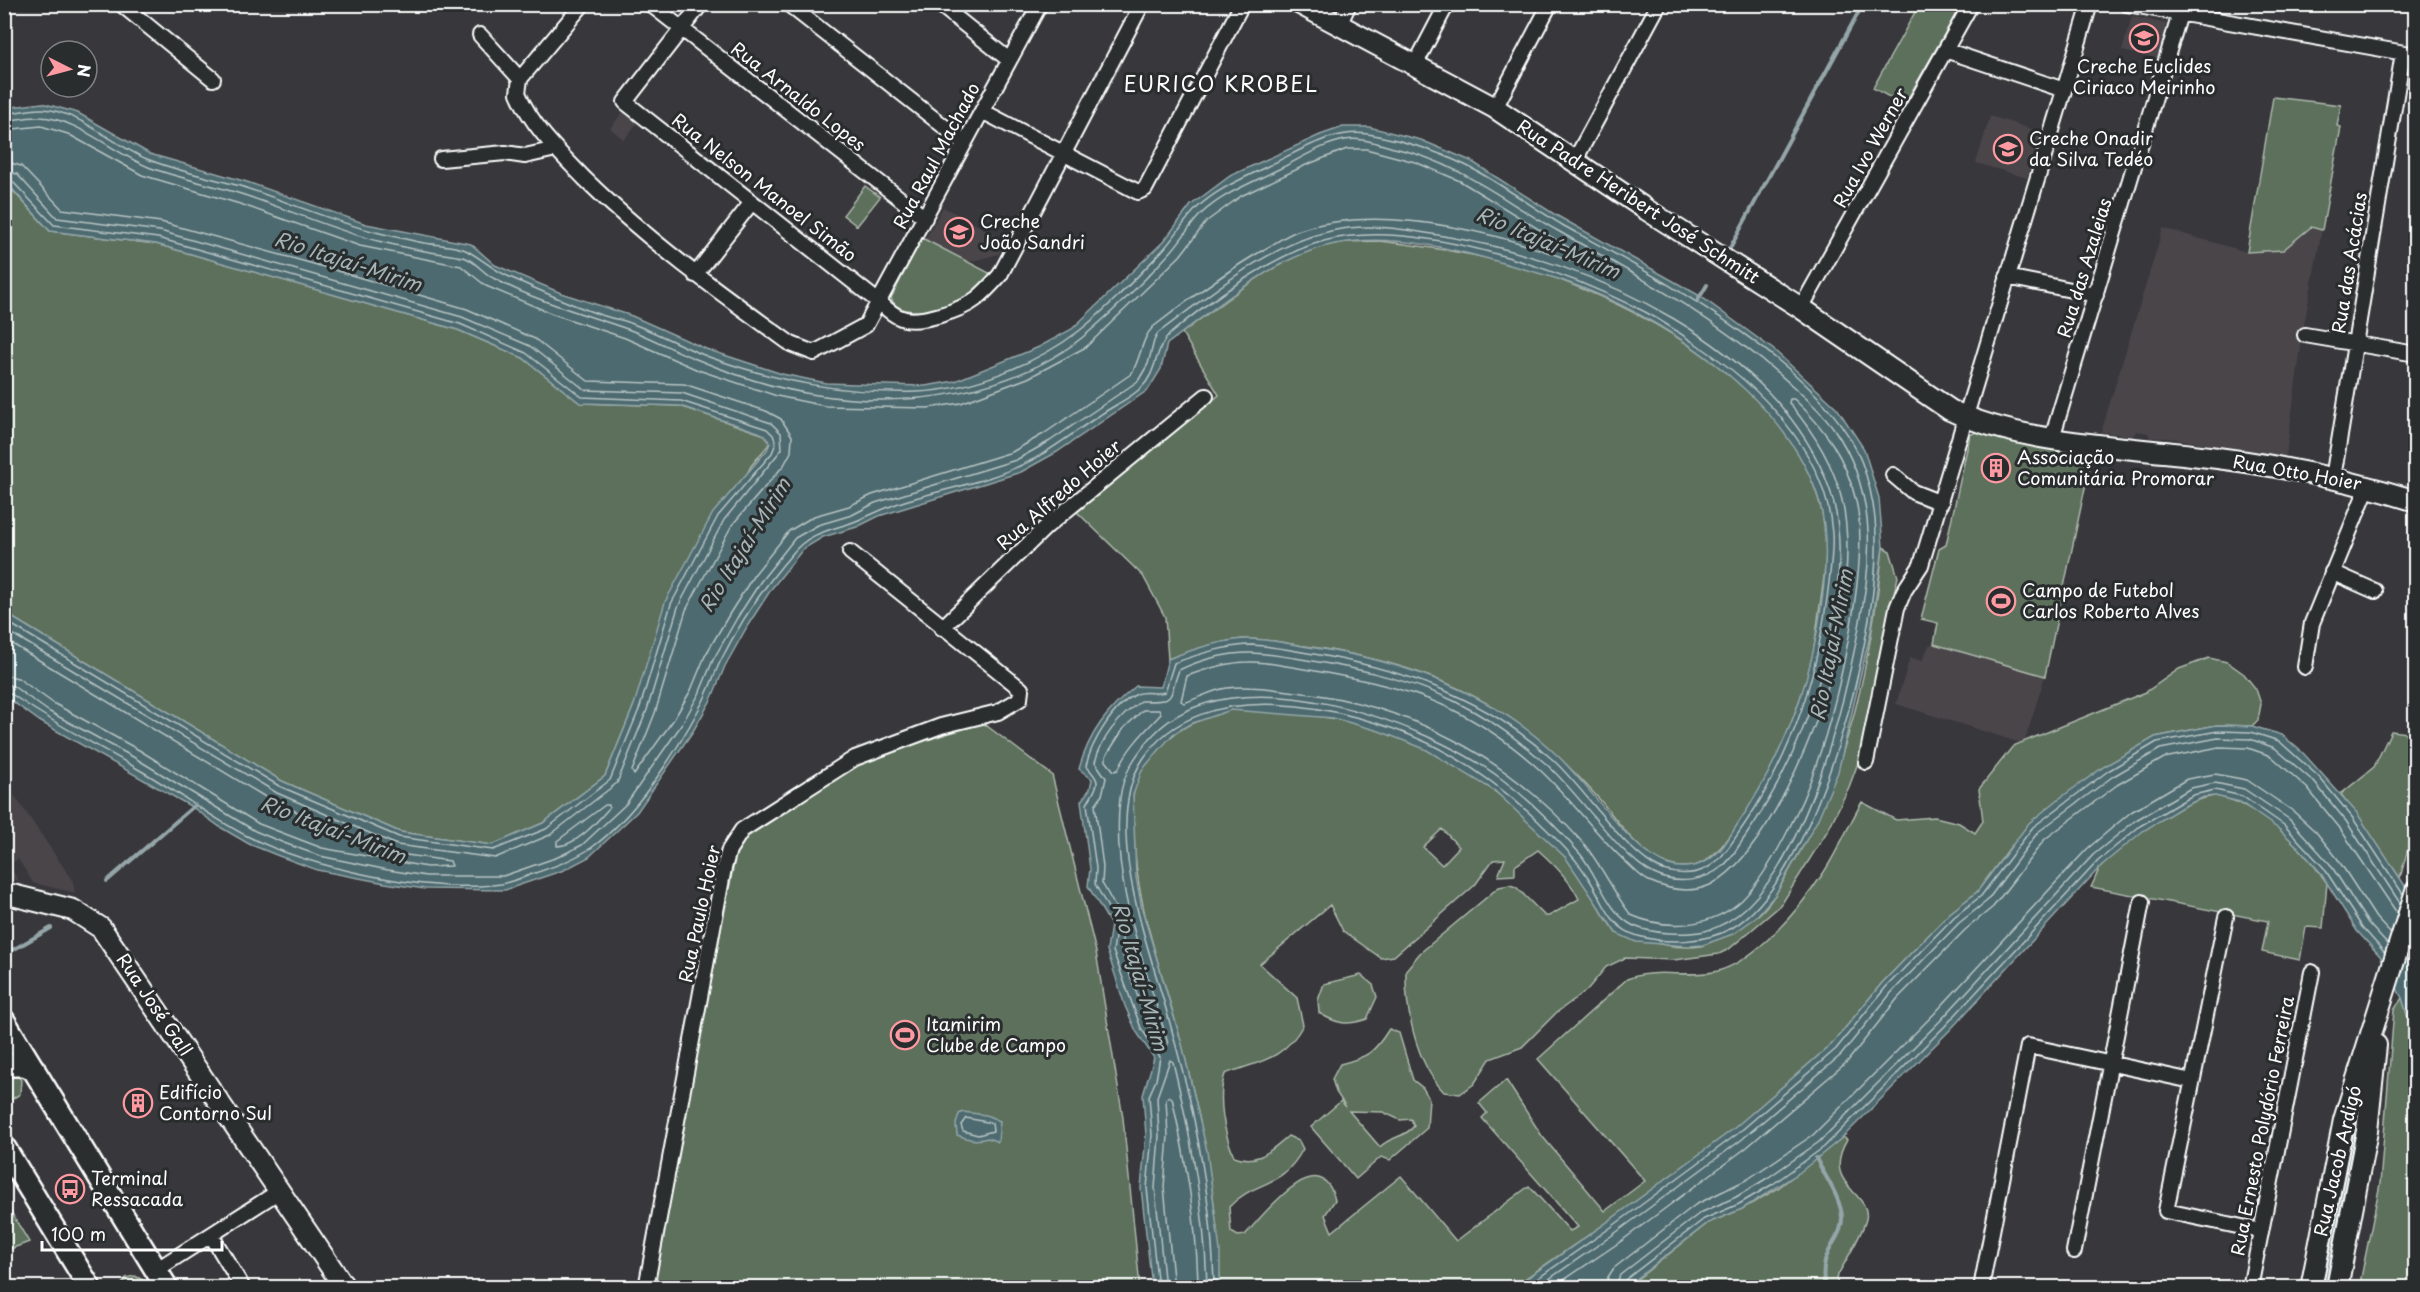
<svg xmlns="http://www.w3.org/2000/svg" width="2420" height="1292" font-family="'Playpen Sans',sans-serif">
	<rect width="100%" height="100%" fill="#38373b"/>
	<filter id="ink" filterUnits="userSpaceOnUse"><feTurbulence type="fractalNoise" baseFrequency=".0167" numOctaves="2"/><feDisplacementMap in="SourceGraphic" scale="12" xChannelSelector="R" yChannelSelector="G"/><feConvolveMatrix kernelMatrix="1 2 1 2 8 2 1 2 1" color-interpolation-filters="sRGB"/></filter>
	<g filter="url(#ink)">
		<path fill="#49444a" d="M2132,16L2167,24L2157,58L2122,51Z
			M963,103L971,110L960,122L949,114Z
			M624,111L638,122L624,140L610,128Z
			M1990,116L2041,132L2027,178L1976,163Z
			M943,207L1006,240L999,254L969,262L925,240Z
			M2311,227L2322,230L2304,325L2286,456L2168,438H2150L2148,433L2137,431L2132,436L2101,432L2163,228L2247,252L2283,250Z
			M1934,644L2045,676L2024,744L1896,704L1910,657L1922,661L1929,645Z
			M4,780L73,881L75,893L33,883L18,859L9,865L19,881L5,877Z"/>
		<path fill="#5b705b" stroke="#adb8ad" stroke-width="1.5" fill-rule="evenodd" d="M1919,5H1961L1904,105L1873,88Z
			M2273,97L2341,105L2337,126L2341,127L2322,230L2311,227L2283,250L2247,252Z
			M4,181L50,231L156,244L458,330L523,358L580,403L680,406L765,435L770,443L751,466L634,705L605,776L543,823L492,845L400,832L282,781L5,613Z
			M865,186L880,197L857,226L843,215Z
			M922,238L989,273H992C986,280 980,289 973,295C958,307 899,323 891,298Z
			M1379,241C1443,248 1508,259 1568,283C1673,324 1809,407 1825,529C1828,552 1824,577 1821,599C1817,621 1816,646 1810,668C1804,690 1795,712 1787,734C1776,765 1728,856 1697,865C1684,869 1671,867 1659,861C1635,848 1617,820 1600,800C1576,773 1550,747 1521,726C1458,678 1381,657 1305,646C1284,643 1264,638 1243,639C1217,642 1192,650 1168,659L1165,617L1143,576L1077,512L1219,395L1182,333C1225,301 1284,251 1338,243C1351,241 1366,242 1379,241Z
			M1976,432L2092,455L2045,676L1934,644L1938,623L1921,619L1939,549L1946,545L1970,435Z
			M1883,547L1890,551L1898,577L1885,627L1873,701L1858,763L1849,787L1828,830L1781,905L1729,949L1719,954L1674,960L1625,958L1606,967L1587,990L1556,1013L1522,1047L1490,1059L1474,1084L1460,1094L1444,1092C1415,1062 1405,1007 1406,970L1420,953L1499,887L1510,885L1516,887L1545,916H1549L1579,899C1570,880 1554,864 1538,850L1515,866V875L1498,876L1505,859L1493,860L1475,885L1394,956L1381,958L1343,931L1330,905L1260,964L1297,998L1303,1025C1284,1060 1260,1061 1225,1074C1217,1098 1224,1133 1234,1156C1258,1165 1270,1151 1288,1136L1299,1141L1303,1149C1281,1190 1254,1180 1229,1207L1231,1232L1238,1236L1245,1235C1263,1215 1320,1141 1335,1200L1325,1215L1332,1232L1401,1176L1456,1241L1529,1186L1570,1231L1578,1227L1482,1118L1487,1113L1479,1103L1506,1080L1542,1136L1605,1211L1645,1181L1538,1059L1627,979C1656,967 1688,979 1718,971C1757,960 1800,908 1822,875C1837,853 1848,826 1862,802L1896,820L1935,817L1959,823L1975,833L1983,821L1979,789L2013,746L2146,692L2179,669L2209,658L2227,662L2244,674L2256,689L2261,704L2258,720L2252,726L2217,725L2155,737L2011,846L1977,892L1950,913L1882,983L1832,1044L1735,1128L1606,1223L1513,1287H1220C1219,1206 1203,1125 1182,1046C1164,974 1134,905 1134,829C1133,819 1132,807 1133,796C1137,768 1162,740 1185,727C1198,720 1218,711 1232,710C1259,708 1289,713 1316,716C1413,727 1504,786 1567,859C1586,882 1598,909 1616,933C1644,940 1672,950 1701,946C1710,944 1721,936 1729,932C1738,927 1750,923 1757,916C1773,902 1783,882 1793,864C1849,769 1872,656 1883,547ZM1442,829L1459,847L1442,865L1423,847Z
			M983,723L1052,775L1096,952L1123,1118L1140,1287L651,1288L738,843L867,758Z
			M2391,731L2415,734V823L2400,878L2341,794L2374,767Z
			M2215,796C2260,803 2302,847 2327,883L2323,928L2306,927L2300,960L2262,952L2268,921L2091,887C2095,880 2097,872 2101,866C2118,842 2186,799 2215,796Z
			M1361,975L1373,985L1377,997L1367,1019C1347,1026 1337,1024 1319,1013L1318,1000L1324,984Z
			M2402,998L2415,1040V1287L2359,1288L2380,1184L2394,1010Z
			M1389,1029L1399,1033L1413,1080L1423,1088L1429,1099L1427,1128L1390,1160L1381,1157L1356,1179L1311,1127L1341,1101L1346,1107L1336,1092L1332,1079L1340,1064C1368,1057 1374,1053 1389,1029ZM1349,1111L1383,1112L1400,1120L1411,1119L1414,1126C1405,1138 1390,1136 1380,1147Z
			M4,1072L15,1073L21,1080L20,1094L12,1099H5Z
			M1843,1137L1847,1140C1820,1186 1872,1192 1866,1219C1863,1233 1844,1264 1836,1278L1839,1287L1701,1288V1285L1693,1288H1626L1708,1223L1742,1209L1777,1189Z
			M5,1202L29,1242L5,1251H4Z
			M135,1276L143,1280L147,1287H120L126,1278Z"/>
		<path fill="#4d6b6f" stroke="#94a6a9" stroke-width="1.5" d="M42,103L78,113L150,154L247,182L366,224L471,244L495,265L561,293L632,316L706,349L782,374L826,383L886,385L925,386L955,381L1039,347L1072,329L1164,241L1191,205L1230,176L1320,135L1343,127H1369L1421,140L1471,161L1554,214L1700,296L1774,350L1837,408L1864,449L1879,498L1883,547L1871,631L1838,772L1817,821L1775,895L1755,918L1733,934L1703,945L1687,946L1636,942L1616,933L1566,858L1495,791L1425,749L1379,731L1333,718L1231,710L1190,724L1173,734L1142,770L1133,795L1136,877L1142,909L1182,1044L1207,1151L1220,1251V1287H1152L1141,1188L1146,1135L1143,1095L1154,1058L1136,1031L1125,1006L1107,950L1111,925L1088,886L1090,869L1081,801L1090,789L1092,779L1079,769C1089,733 1107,710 1136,686L1161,687L1168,659C1193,649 1220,640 1246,639C1267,638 1288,644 1309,647C1401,660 1491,691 1559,757C1588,785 1626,842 1658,860C1676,871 1701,869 1716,854C1725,847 1731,834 1737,825C1763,787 1782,749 1798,705C1817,650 1837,550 1817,494C1782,394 1661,315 1564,281C1544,274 1523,269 1503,263C1451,248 1389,233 1335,244C1276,255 1214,309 1167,344L1161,369L1148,390L1057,452L1021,472L879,516L857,527L823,537L803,549L772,588L748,625L725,666L711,700L693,731L637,812L589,857L564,870L505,890L425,889L385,883L317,870L279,856L249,844L220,827L192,807L41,722L5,696V613L282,781L400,832L492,845L543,823L605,776L634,705L665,602L713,513L767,450L770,443L765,435L758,432L680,406L580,403L523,358L458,330L156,244L50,231L5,181V108Z
			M2217,725L2252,726L2282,735L2304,754L2357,813L2415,901V1040L2402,998L2380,956L2357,931L2320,872L2299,848L2280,830L2240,802L2215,796L2204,797L2182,807L2143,831L2102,865L1950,1030L1843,1137L1799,1173L1742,1209L1708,1223L1626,1287L1513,1288L1606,1223L1732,1130L1832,1044L1882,983L1950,913L1977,892L2029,823L2060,798L2105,766L2155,737Z
			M963,1112L986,1115L1000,1121L998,1142L988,1138C976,1141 970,1140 957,1135L956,1124L959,1114Z"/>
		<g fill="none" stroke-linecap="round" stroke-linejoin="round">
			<path stroke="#b8c4c5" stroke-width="1.5" d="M4,114C17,113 30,108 43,109C81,112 113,145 147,159C176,171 209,177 240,186C283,200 324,218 368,230C386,235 406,239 424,243C437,245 450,245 463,249C478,255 492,270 512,278C541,291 571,305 601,315C627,323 613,316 638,326C662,335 685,348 709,357C779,382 843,394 917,392C971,390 1036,364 1079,331C1108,308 1136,278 1162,251C1175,237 1185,219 1199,206C1219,188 1242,179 1266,167C1300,151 1335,126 1374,135C1405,141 1437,151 1465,165C1500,182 1531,207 1564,226C1653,275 1826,365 1862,463C1871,488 1876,512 1876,539C1879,632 1817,878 1732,928C1705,943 1667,944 1638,936C1609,928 1604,901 1589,879C1576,857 1556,839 1538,821C1505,790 1469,763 1428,743C1349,706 1200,672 1143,759C1102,821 1145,937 1164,1002C1173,1033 1181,1065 1189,1096C1203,1159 1213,1223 1214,1288
				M4,121C16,120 28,116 40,117C78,118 118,157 154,169C183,179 212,185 241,194C281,207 320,224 360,236C383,243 407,248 430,252C435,253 462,256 466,258C477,263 484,274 495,279C537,302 585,314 630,330C652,338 673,350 696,359C734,375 776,389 817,395C908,409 1018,394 1090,331C1117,308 1143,282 1167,256C1180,243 1189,226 1201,214C1223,193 1252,183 1279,169C1300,159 1322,144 1345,140C1364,137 1380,145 1398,149C1459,163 1504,201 1558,231C1642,278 1726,324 1797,390C1811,403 1824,414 1834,429C1866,475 1873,529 1866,584C1854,671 1804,907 1705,931C1686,935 1652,934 1634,926C1609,915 1598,876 1581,855C1558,828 1531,801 1503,780C1426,721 1231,651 1153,735C1136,754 1123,773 1120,798C1110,883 1146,965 1168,1044L1165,1048L1148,1025L1121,950L1124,923L1102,883L1103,867L1095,805L1102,795L1106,778L1095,762C1102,737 1120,716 1141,701C1178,701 1167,701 1179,670C1200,660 1226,653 1250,653C1265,653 1280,656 1295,658C1349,667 1405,677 1454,701C1487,717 1518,739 1545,763C1578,791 1619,857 1654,874C1677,885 1703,882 1723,866C1732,859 1738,846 1745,837C1772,798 1792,760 1808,715C1830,656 1852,551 1830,490C1780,346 1589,261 1449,237C1411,230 1369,222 1331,231C1266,245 1210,295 1158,333L1154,341L1148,364L1138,381L1050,441L1016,460L875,503L852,515L818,525L795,538L761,581L737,618L713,660L699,694L682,724L626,804L582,845L558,857L503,876H426L388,870L320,856L284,843L255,831L135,758L48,711L13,686L4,684
				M4,130L41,126L68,134L142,175L240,204L360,246L461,266L486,286L553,314L625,338L698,370L777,396L825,406L928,408L961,403L1028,378L1086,347L1180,256L1207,221L1241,196L1306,165L1347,149H1366L1415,162L1460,181L1607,271L1603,274C1521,237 1385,200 1297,231C1286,235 1276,243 1265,249C1226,271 1189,299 1153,327C1141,339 1141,359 1131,374L1045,433L1012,452L872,495L849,506L814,516L789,531L754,575L730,613L705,656L691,690L674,719L634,775L632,771L655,713L686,610L732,525L784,465L791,452L792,436L781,419L766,411L684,384L588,381L535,339L467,309L310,263L161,222L62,209L21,166L4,161
				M4,170L17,174L57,218L160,231L462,317L530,346L585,390L682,393L771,423L781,433L782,449L724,520L678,607L647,710L617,783L550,835L495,858L397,845L277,793L4,629
				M4,178L11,180L54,225L158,238L460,324L526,353L582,397L681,401L767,429L773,435L776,443L772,453L718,516L671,604L640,707L610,780L546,829L493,850L399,837L279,786L4,620
				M1790,399H1794C1825,428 1846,458 1856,501C1871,563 1837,704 1816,765C1803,804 1771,871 1742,900C1713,927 1667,931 1631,915C1613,893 1602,865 1583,843C1507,757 1409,704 1296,692C1275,689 1248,685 1227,688C1213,690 1198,698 1184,703L1181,701L1187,676C1206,669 1228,662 1248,662C1263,661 1278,665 1293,667C1345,676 1399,685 1447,707C1481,723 1514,746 1541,771C1572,800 1596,835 1627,863C1634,869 1640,877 1649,881C1667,889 1690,894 1710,885C1765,858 1817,730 1832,672C1838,652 1839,630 1842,609C1855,524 1846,470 1789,403Z
				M4,639L272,801L392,853L450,861L452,866L427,867L322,848L259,824L139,750L53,703L18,678L4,675
				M4,692L10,693C50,722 94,743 136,768C174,789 209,816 247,836C310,868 430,894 501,884C507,883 525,877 532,874C553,867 573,860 591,848C635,817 675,754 700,707C708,693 713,677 720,662C739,624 764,586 792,554C807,535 825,531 848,524C868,517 887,506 908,500C949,488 994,480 1032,460C1056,447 1077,430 1100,415C1113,406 1129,399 1141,388C1158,372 1154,348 1171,333C1208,301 1277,253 1324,241C1413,217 1556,268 1637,308C1657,317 1675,330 1693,342C1758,384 1826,450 1832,533C1833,548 1831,566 1829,582C1819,670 1795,751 1744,825C1732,842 1721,864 1700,871C1686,876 1666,873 1653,865C1617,842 1585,789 1552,759C1481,694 1395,667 1302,652C1285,649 1269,646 1253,645C1226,645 1199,654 1174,663L1165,692C1156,695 1145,690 1137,694C1114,704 1091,743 1086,766C1103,783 1098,784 1087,804L1096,868L1095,884L1117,924L1113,951L1141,1028L1160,1057L1156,1080L1149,1096L1152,1135L1147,1188L1158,1288
				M1143,710H1159L1161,714C1145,731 1127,748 1118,770L1114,771L1106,761V756L1124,728Z
				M605,805H609V808C597,822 576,846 557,846V841Z
				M966,1118L992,1123L993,1131L978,1135L963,1131L961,1125Z
				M1165,1288L1155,1188L1159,1136L1157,1097L1170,1060L1173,1062C1191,1137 1205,1211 1207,1288
				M1174,1288L1164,1187L1168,1136L1166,1099L1169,1096L1172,1098C1186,1161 1197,1223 1198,1288
				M1524,1288L1610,1228L1736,1135L1836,1049L1886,987L1954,917L1981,896L2033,827L2108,771L2157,742L2218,731L2251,732L2279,741L2319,777L2352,817L2403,894
				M1536,1288L1614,1234L1740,1141L1841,1055L1892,992L1959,923L1987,901L2038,832L2112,777L2160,749L2218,738L2250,739L2275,748L2314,782L2346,821L2400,903
				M1552,1288L1620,1242L1746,1148L1847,1062L1898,998L1965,930L1993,907L2045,839L2117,785L2164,758L2219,747L2248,748L2271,756L2307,788L2339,827L2397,913
				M1606,1288L1608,1277L1614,1268L1695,1205L1748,1179L1813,1135L1933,1015L2087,849L2131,812L2187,779L2215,774L2247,780L2293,811L2316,832L2337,858L2376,918L2391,934
				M1615,1288L1620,1275L1700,1213L1736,1197L1769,1177L1819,1142L1940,1021L2093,855L2136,820L2191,788L2215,783L2244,789L2289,819L2330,864L2368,923L2387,944
				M1623,1288L1625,1280L1704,1219L1739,1204L1773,1184L1824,1147L1945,1026L2098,861L2140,826L2193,795L2215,790L2242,796L2284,825L2324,868L2362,927L2385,953"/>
			<path stroke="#94a6a9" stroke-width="4" d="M1730,248L1863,4
				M1698,300L1707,285
				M107,881L195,805
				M4,955L51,928
				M1816,1158C1824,1175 1841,1198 1842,1217C1843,1242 1817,1249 1825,1288
				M2325,1288L2354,1134"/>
			<g stroke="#fff" stroke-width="18">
				<path id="street" d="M121,4L213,79
					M583,4L520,79L518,93C532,127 560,153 585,179C648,241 719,292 791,344L814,353L866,325L1040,4
					M650,4L925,218
					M701,4L625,102L880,303C886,308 892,314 899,317C916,326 962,310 976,299C985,292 993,283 1000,275L1142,4
					M788,4L965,143
					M939,4L1009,60
					M2127,4L2416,55
					M1339,25L1349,4
					M480,35L520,79
					M1945,50L2064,90
					M1415,65L1447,4
					M1495,108L1550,4
					M982,111L1138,192L1145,189L1242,4
					M441,159L505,153L525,156L556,149
					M1575,160L1659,4
					M695,275L752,202
					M2007,277L2096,295
					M1801,308L1971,4
					M2305,335L2416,354
					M2052,438L2183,4
					M1893,475L1913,492L1941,503
					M2333,478L2403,53
					M2332,572L2375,591
					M942,628L1047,526L1206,396
					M2305,667L2312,623L2368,486
					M1866,762L1897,608L1904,591L1921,565L2090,4
					M2226,917L2166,1211L2261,1231
					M211,1235L243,1288
					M2074,1251L2142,902
					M156,1270L281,1190
					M646,1288L724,868L729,850L742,830L855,758L941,726L998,712L1020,699L1021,689L850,552
					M1981,1288L2028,1046L2192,1081
					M2250,1288L2312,972"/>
			</g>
			<g stroke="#fff" stroke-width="24">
				<path id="secondary" d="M1300,4L1495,108L1647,210L1801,308L1950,410C2020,443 2115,446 2192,455C2267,463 2343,478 2416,501
					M4,893L73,910L101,928L345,1288
					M2311,1288L2344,1120L2416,891
					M2337,1288L2367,1131L2376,1045"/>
			</g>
			<g stroke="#fff" stroke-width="26">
				<path id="primary" d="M4,1021L167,1288
					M4,1065H24L34,1069
					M4,1147L90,1288"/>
			</g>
			<use href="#street" stroke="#2a2d2e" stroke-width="14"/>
			<use href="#secondary" stroke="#2a2d2e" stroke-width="20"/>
			<use href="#primary" stroke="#2a2d2e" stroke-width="21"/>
		</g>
	</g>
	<defs>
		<g id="school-ring" transform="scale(1.5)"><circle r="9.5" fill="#2a2d2e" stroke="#ff9aa2" stroke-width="1.5"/><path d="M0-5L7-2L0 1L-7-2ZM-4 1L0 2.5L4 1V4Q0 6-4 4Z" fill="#ff9aa2"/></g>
		<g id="building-ring" transform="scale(1.5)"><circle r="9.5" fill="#2a2d2e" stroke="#ff9aa2" stroke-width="1.5"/><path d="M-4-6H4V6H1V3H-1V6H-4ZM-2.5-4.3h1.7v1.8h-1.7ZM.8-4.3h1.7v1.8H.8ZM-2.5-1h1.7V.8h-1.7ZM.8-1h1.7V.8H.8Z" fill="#ff9aa2"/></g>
		<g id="stadium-ring" transform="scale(1.5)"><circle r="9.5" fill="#2a2d2e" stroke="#ff9aa2" stroke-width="1.5"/><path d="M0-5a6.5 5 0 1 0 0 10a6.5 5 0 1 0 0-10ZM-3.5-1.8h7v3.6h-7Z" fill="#ff9aa2"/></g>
		<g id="bus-ring" transform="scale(1.5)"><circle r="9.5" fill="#2a2d2e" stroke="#ff9aa2" stroke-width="1.5"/><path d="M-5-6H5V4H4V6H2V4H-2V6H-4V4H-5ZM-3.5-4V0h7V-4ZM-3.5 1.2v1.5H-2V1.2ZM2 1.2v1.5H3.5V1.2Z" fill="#ff9aa2"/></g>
	</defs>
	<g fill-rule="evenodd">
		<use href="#school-ring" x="2144" y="38"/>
		<use href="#school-ring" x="2008" y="149"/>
		<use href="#school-ring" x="959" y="232"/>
		<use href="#building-ring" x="1996" y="468"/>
		<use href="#stadium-ring" x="2001" y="601"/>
		<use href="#stadium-ring" x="905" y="1035"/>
		<use href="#building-ring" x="138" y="1103"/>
		<use href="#bus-ring" x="70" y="1189"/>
	</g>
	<g text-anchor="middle" stroke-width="6" stroke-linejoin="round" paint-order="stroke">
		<g font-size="18" fill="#fff" stroke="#2a2d2e" text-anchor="start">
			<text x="2144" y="73" text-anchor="middle">Creche Euclides<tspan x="2144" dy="21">Ciriaco Meirinho</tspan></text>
			<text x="2029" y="145">Creche Onadir<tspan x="2029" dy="21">da Silva Tedéo</tspan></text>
			<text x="980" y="228">Creche<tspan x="980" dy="21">João Sandri</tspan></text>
			<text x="2017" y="464">Associação<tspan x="2017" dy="21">Comunitária Promorar</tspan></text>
			<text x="2022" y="597">Campo de Futebol<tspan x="2022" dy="21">Carlos Roberto Alves</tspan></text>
			<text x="926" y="1031">Itamirim<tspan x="926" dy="21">Clube de Campo</tspan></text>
			<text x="159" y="1099">Edifício<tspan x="159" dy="21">Contorno Sul</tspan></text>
			<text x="91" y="1185">Terminal<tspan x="91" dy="21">Ressacada</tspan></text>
		</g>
		<g font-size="18" fill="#fff" stroke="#2a2d2e">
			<text transform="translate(798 97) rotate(38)" y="6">Rua Arnaldo Lopes</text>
			<text transform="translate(1871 148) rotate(-61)" y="6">Rua Ivo Werner</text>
			<text transform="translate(937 156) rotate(-62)" y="6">Rua Raul Machado</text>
			<text transform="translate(764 188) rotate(38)" y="6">Rua Nelson Manoel Simão</text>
			<text transform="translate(1638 202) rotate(33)" y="6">Rua Padre Heribert José Schmitt</text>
			<text transform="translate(2350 263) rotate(-81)" y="6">Rua das Acácias</text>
			<text transform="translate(2085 268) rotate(-73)" y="6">Rua das Azaleias</text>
			<text transform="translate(2297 473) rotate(10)" y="6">Rua Otto Hoier</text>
			<text transform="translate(1059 495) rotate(-41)" y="6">Rua Alfredo Hoier</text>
			<text transform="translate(700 914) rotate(-78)" y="6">Rua Paulo Hoier</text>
			<text transform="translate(154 1005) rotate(56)" y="6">Rua José Gall</text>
			<text transform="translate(2263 1126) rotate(-79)" y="6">Rua Ernesto Polydório Ferreira</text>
			<text transform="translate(2338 1161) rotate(-77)" y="6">Rua Jacob Ardigó</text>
		</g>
		<g font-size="20" font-style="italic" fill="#a6b5b7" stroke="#2a2d2e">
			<text transform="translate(1548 243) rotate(23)" y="7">Rio Itajaí-Mirim</text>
			<text transform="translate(348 262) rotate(18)" y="7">Rio Itajaí-Mirim</text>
			<text transform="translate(745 545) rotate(-58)" y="7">Rio Itajaí-Mirim</text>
			<text transform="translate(1832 645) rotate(-79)" y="7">Rio Itajaí-Mirim</text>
			<text transform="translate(333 830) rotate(21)" y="7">Rio Itajaí-Mirim</text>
			<text transform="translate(1140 977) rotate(74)" y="7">Rio Itajaí-Mirim</text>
		</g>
		<g font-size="21" letter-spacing="1.5" fill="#fff" stroke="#2a2d2e">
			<text x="1221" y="92">EURICO KROBEL</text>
		</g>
	</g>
	<rect width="2420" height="1292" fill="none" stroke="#2a2d2e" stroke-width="24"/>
	<rect x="12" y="12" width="2396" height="1268" fill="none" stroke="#fff" stroke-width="2" filter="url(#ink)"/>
	<g transform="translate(69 69) rotate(96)"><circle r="28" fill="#2a2d2e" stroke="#7f8182" stroke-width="1.5"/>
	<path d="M0-4.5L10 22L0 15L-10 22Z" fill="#ff9aa2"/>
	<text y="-9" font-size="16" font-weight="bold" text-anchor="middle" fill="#ffffff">N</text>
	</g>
	<path d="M42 1241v9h180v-9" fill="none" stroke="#ffffff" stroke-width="3"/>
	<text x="51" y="1241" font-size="18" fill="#ffffff" stroke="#2a2d2e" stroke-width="4.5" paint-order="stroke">100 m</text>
</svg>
